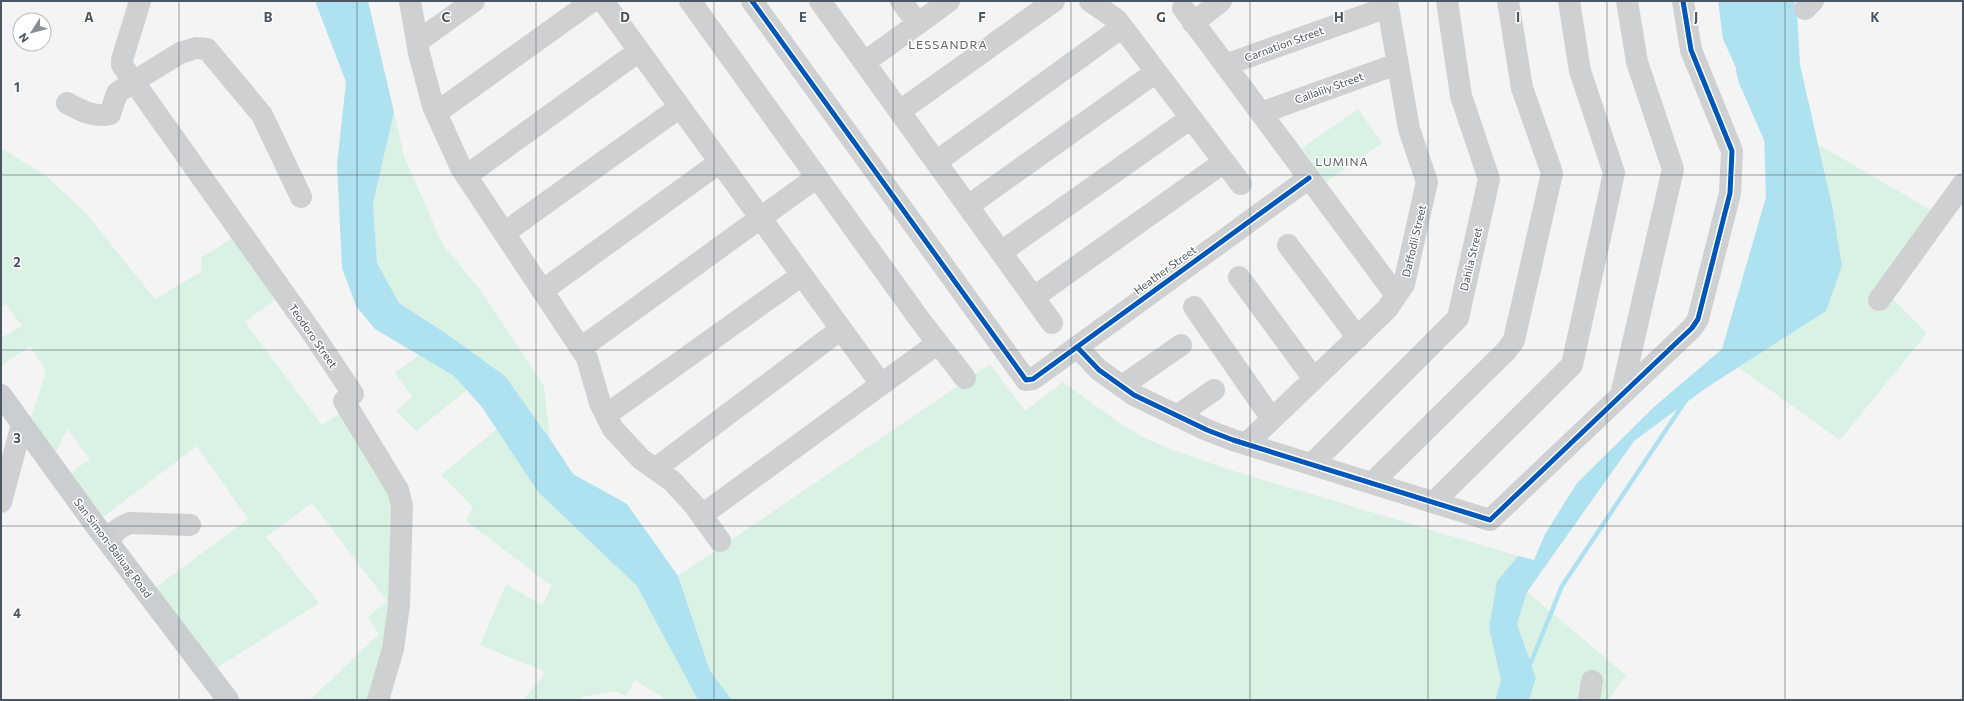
<svg xmlns="http://www.w3.org/2000/svg" width="1964" height="701" font-family="Commissioner,sans-serif">
	<rect width="100%" height="100%" fill="#f4f4f4"/>
	<path fill="#d9f2e3" d="M1358,109L1382,143L1326,182L1302,148Z
		M394,112L404,156L443,245L481,291L544,386L550,439L505,376L444,332L399,303L377,263L373,204Z
		M1819,145L1936,213L1889,295L1927,333L1840,440L1738,367L1825,311L1842,266L1832,205Z
		M1,148L46,176L85,212L155,299L201,272V258L237,235L280,296L245,322L322,425L344,411L396,506L393,619L373,700H310L379,634L368,617L387,601L312,503L266,537L319,603L215,669L156,587L248,519L197,446L103,517L69,474L90,459L67,429L55,454L30,420L46,371L30,346L1,366V338L22,326L6,304L1,307Z
		M419,355L454,376L467,390L416,431L396,411L412,397L395,373Z
		M990,364L1025,411L1063,382L1118,422L1143,437L1170,449L1227,469L1518,556L1497,581L1489,628L1501,680L1495,700H732L710,671L678,576Z
		M497,429L538,492L637,586L699,700H667L635,680L626,696L615,691L582,697L579,700H523L546,672L480,645L506,584L542,605L552,586L466,521L473,507L441,475Z
		M1527,592L1626,675L1608,700H1529L1536,678L1517,624Z"/>
	<path fill="#aee2f0" d="M315,1H368L394,112L373,204L377,263L399,303L444,332L505,376L550,439L573,474L627,504L678,576L710,671L732,700H698L637,586L538,492L482,407L454,376L375,329L356,306L342,268L337,165L346,82Z
		M1718,1H1794L1797,13L1800,65L1832,205L1842,266L1826,311L1706,388L1634,441L1527,592L1517,624L1536,678L1529,700H1495L1501,680L1489,628L1497,581L1518,556L1534,560L1545,534L1577,483L1654,407L1722,349L1766,197L1764,130L1723,39Z"/>
	<g fill="none" stroke-linecap="round" stroke-linejoin="round">
		<path stroke="#aee2f0" stroke-width="4.5" d="M1738,70L1741,82L1767,141
			M1529,667L1562,586L1686,400"/>
		<path stroke="#ced0d2" stroke-width="22" d="M140,1L122,60V65L315,337L353,394L344,401L398,490L402,506L399,605L393,649L378,700
			M410,1L419,53L433,106L461,168L587,358L600,403L613,429L641,459L672,481L695,506L720,541
			M603,1L881,384
			M690,1L920,320L965,378
			M752,1L1026,380L1033,379L1309,178
			M820,1L1052,323
			M901,1L918,24
			M1090,1L1117,20L1241,184
			M1183,8L1396,295
			M1805,9L1813,1
			M1193,23L1221,1
			M417,42L474,1
			M865,62L949,1
			M1225,65L1388,7
			M67,103C80,110 94,118 110,114L117,93L133,82L180,53L196,48L207,49L262,115L301,197
			M900,111L1054,1
			M436,113L592,1
			M1261,113L1397,64
			M936,162L1122,27
			M466,176L639,51
			M968,206L1156,72
			M504,233L680,107
			M1288,245L1358,338
			M1001,252L1191,118
			M1239,277L1314,379
			M542,291L720,162
			M1034,297L1224,162
			M1879,300L1963,184
			M1194,307L1272,419
			M1077,347L1099,370L1134,395L1207,430L1233,440L1490,520L1692,328L1698,319L1730,193L1732,151L1691,50L1683,1
			M581,348L817,177
			M1122,386L1181,345
			M1621,395L1673,169L1637,62L1627,1
			M606,415L802,275
			M1177,416L1214,390
			M1246,444L1387,309L1404,284L1427,182L1409,129L1387,1
			M1312,464L1458,318L1489,179L1461,96L1447,1
			M655,469L841,329
			M1372,483L1507,350L1514,340L1552,173L1522,88L1508,1
			M1,502L22,424
			M1434,502L1572,365L1614,173L1580,71L1569,1
			M702,515L938,343
			M108,541C114,532 119,527 130,523L190,525
			M1589,700L1592,681"/>
		<path stroke="#caced1" stroke-width="22" d="M1,395L96,526L228,700"/>
		<g stroke="#fff" stroke-width="8">
			<path id="cycleway" d="M752,1L1026,380L1033,379L1309,178
				M1077,347L1099,370L1134,395L1207,430L1233,440L1490,520L1692,328L1698,319L1730,193L1732,151L1691,50L1683,1"/>
		</g>
		<use href="#cycleway" stroke="#0057b8" stroke-width="5"/>
	</g>
	<path fill="none" stroke="#4a5661" stroke-width="1" stroke-opacity="0.55" d="M179,1V700M357,1V700M536,1V700M714,1V700M893,1V700M1071,1V700M1250,1V700M1428,1V700M1607,1V700M1785,1V700M1,175H1963M1,350H1963M1,526H1963"/>
	<g text-anchor="middle" stroke-width="3" stroke-linejoin="round" paint-order="stroke">
		<g font-size="11" fill="#4a5661" stroke="#fff">
			<text transform="translate(1284 44) rotate(-20)" y="4">Carnation Street</text>
			<text transform="translate(1329 88) rotate(-20)" y="4">Callalily Street</text>
			<text transform="translate(1414 241) rotate(-77)" y="4">Daffodil Street</text>
			<text transform="translate(1471 259) rotate(-77)" y="4">Dahlia Street</text>
			<text transform="translate(1165 270) rotate(-36)" y="4">Heather Street</text>
			<text transform="translate(313 336) rotate(55)" y="4">Teodoro Street</text>
			<text transform="translate(113 548) rotate(53)" y="4">San Simon-Baliuag Road</text>
		</g>
		<g font-size="12" letter-spacing="1" fill="#5f6368" stroke="#fff">
			<text x="948" y="49">LESSANDRA</text>
			<text x="1342" y="166">LUMINA</text>
		</g>
	</g>
	<g font-size="13" text-anchor="middle" font-weight="bold" fill="#4a5661" stroke="#fff" stroke-width="3" stroke-linejoin="round" paint-order="stroke">
		<text x="89" y="22">A</text>
		<text x="268" y="22">B</text>
		<text x="446" y="22">C</text>
		<text x="625" y="22">D</text>
		<text x="803" y="22">E</text>
		<text x="982" y="22">F</text>
		<text x="1161" y="22">G</text>
		<text x="1339" y="22">H</text>
		<text x="1518" y="22">I</text>
		<text x="1696" y="22">J</text>
		<text x="1875" y="22">K</text>
		<text x="17" y="92">1</text>
		<text x="17" y="267">2</text>
		<text x="17" y="443">3</text>
		<text x="17" y="618">4</text>
	</g>
	<rect width="1964" height="701" fill="none" stroke="#4a5661" stroke-width="4"/>
	<g transform="translate(32 32) rotate(234)"><circle r="19" fill="#ffffff" stroke="#b7bbc0"/>
	<path d="M0-3L7 15L0 10L-7 15Z" fill="#868d94"/>
	<text y="-6" font-size="11" font-weight="bold" text-anchor="middle" fill="#4a5661">N</text>
	</g>
</svg>
